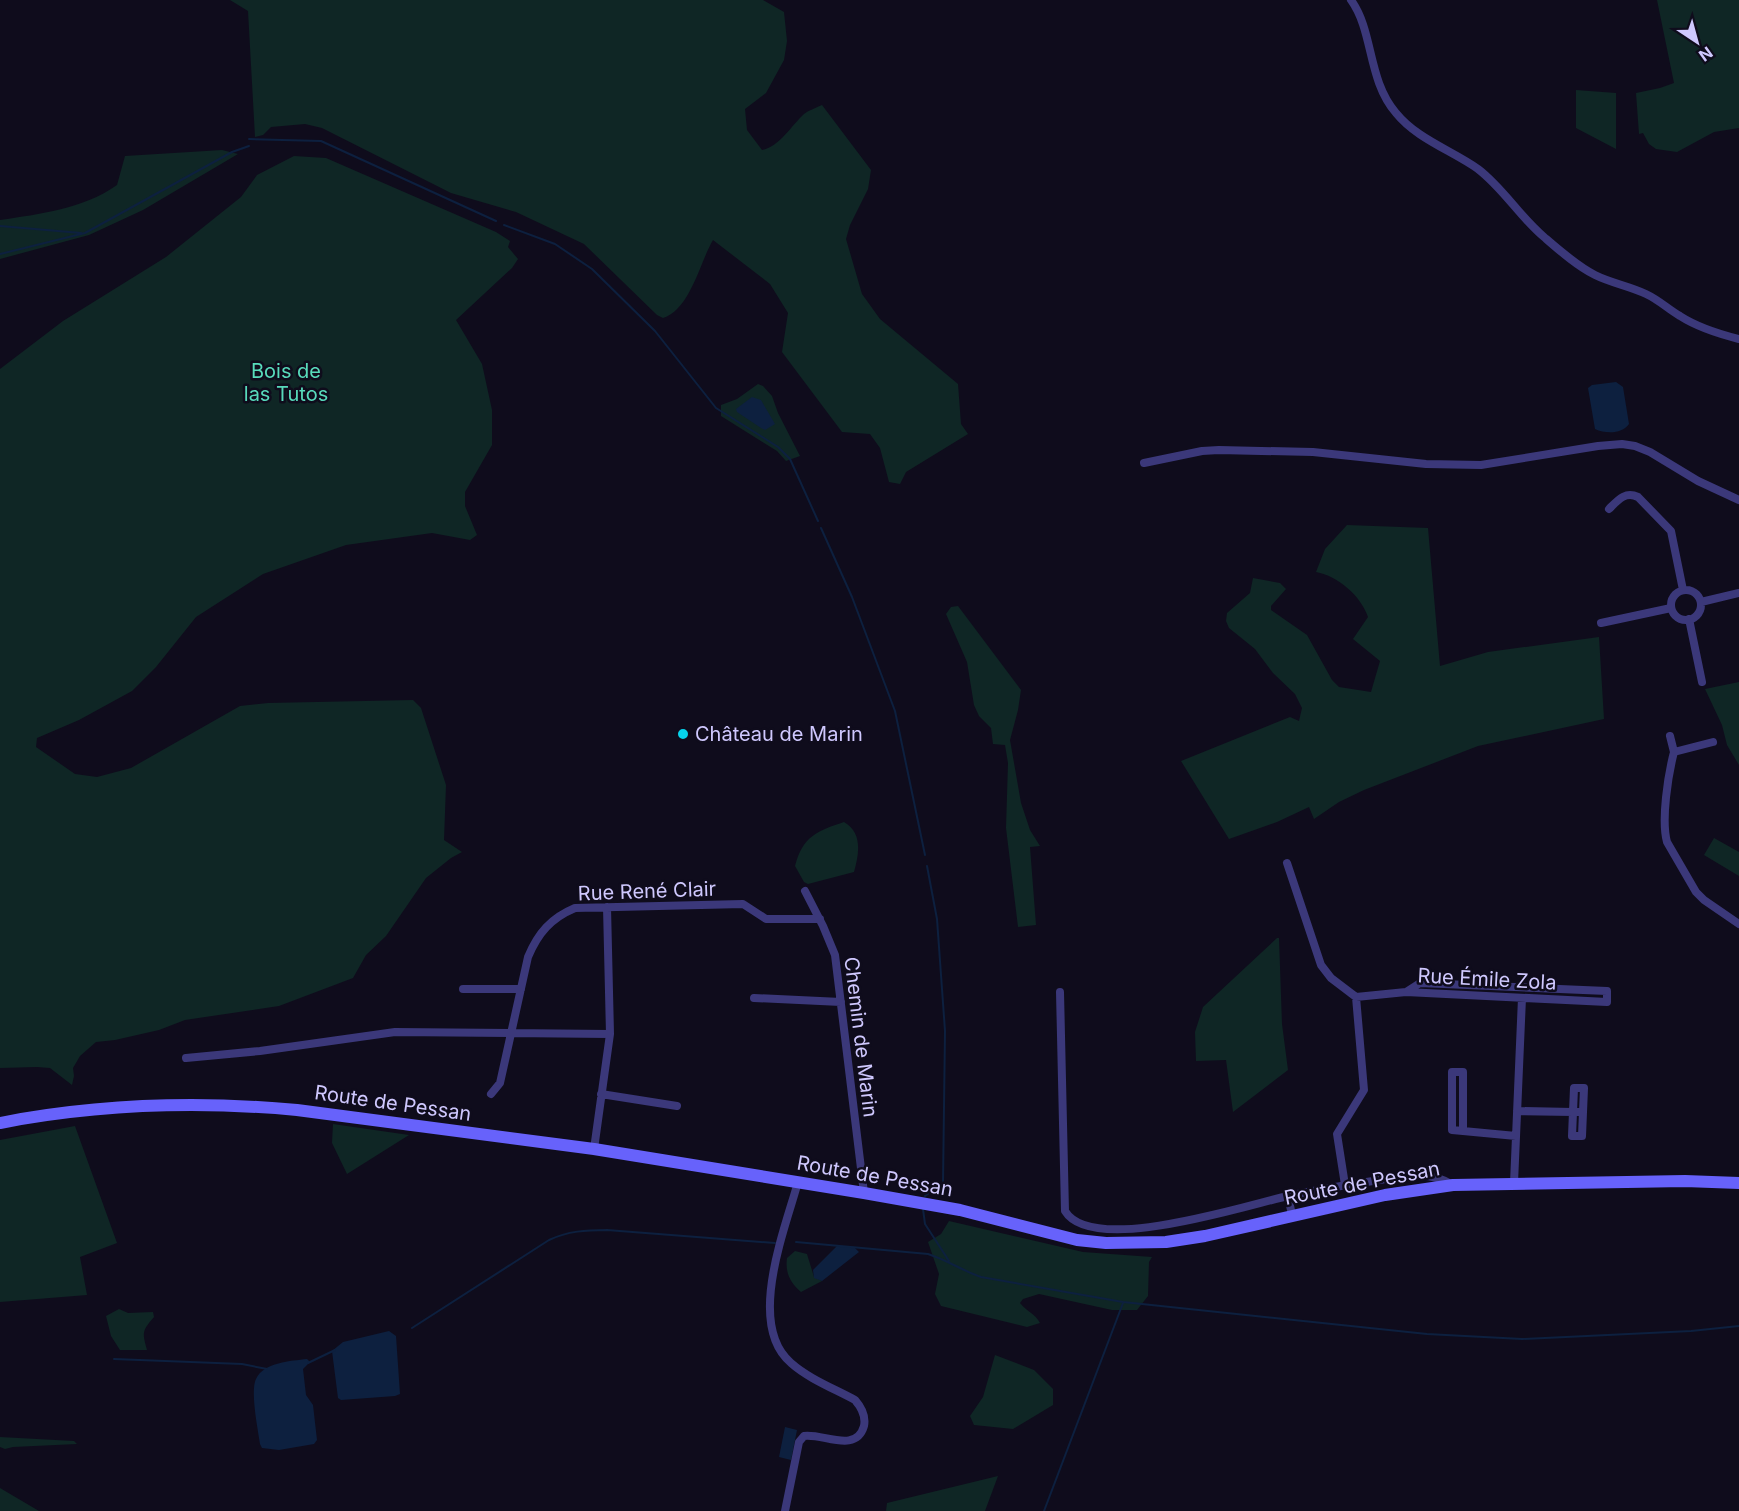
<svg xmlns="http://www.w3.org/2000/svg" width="1739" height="1511" font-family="Inter,sans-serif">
	<rect width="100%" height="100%" fill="#0f0c1c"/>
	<path fill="#0f2625" d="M230,0H763L784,12L787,41L784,60L766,93L745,109L747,130L762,150C779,147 792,125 804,114C809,110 816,108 822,105L871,170L868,189L850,225L846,239L862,294L880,319L958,384L961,424L968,434L906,472L900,484L889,482L880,448L870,434L842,432L782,352L788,313L770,284L713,240C700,262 690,310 663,318L657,315L584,244L516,212L451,193L322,128L305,124L271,127L263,135L255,137L248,11Z
		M1657,0H1739V128L1714,132L1677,152L1656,149L1649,144L1643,133L1639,134L1636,93L1660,88L1674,83Z
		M1576,90L1616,93V149L1576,128Z
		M222,150L238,154L143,210L89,235L0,259V220C40,214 83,209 117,185L125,156Z
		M294,156L326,158L496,232L510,241L508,247L518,259L512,268L456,320L482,364L492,410V445L465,492V506L477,535L470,540L432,533L346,545L263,574L196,617L156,667L132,691L79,720L37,738L36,747L75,774L97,777L131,768L240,706L268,703L413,700L421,708L446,785L444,840L462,852L451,858L426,878L386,936L366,955L353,978L279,1006L185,1020L159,1030L115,1040L96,1042L80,1056L73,1068L74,1076L72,1085L50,1068L37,1067L0,1068V369L63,321L166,257L241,197L257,175Z
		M758,384L763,386L772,396L778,413L800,456L786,461L777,451L721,416V405L737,399Z
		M1347,525L1428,528L1440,666L1488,652L1599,637L1604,719L1478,746L1364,790L1339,802L1314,819L1309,807L1277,822L1229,839L1181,761L1290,717L1299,721L1302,708L1295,694L1273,673L1255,649L1229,628L1226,621L1227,613L1250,593L1253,578L1280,583L1286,589L1271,606V610L1307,635L1332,680L1339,687L1371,692L1380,661L1353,639L1368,617C1361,596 1338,576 1316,572L1325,549Z
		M958,606L1021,690L1018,710L1010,740L1021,803L1030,830L1040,846L1030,847L1036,925L1018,927L1006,828L1008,763L1005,745L993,744L991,728L979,716L974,705L967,662L946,614L951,607Z
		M1739,682V765L1727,745L1722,725L1705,689Z
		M844,822C863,833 859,854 854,872L808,884L804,882L795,866C803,836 817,831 844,822Z
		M1714,838L1739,852V876L1704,855Z
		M1277,938H1279L1282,1024L1288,1070L1233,1112L1226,1060L1196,1061L1195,1032L1203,1007Z
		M333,1124L409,1135L347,1174L332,1143Z
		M75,1126L117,1243L80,1257L87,1295L0,1302V1140Z
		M949,1221L1083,1252L1152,1257L1149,1262L1148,1296L1137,1310H1112L1039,1294L1023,1299L1020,1303C1027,1312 1035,1313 1040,1323L1027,1327L941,1306L935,1294L939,1274L928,1242L941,1234Z
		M795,1251L807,1254L814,1277L822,1281L801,1292C790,1283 785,1272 787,1258Z
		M119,1309L128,1313L153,1312L154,1317C142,1331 142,1332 147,1350H120L111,1336L106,1316Z
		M995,1355L1034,1370L1053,1389V1405L1013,1429L974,1425L970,1416L983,1397Z
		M0,1437L74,1441L77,1444L13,1447L5,1449L0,1447Z
		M998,1476L985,1511H886L887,1503Z
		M0,1488L39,1511H0Z"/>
	<path fill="#0d203f" d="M1616,382L1623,387L1629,424C1622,434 1606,434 1595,429L1588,388L1592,385Z
		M752,397L761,400L775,424L765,430L761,428L737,412L736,409Z
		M837,1246L854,1247L859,1252L822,1281L814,1278L813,1270Z
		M389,1331L396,1336L400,1394L395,1396L341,1400L338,1398L332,1351L343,1342Z
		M307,1359L310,1362L303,1369L306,1395L313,1405L317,1440L314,1444L279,1450L262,1448L260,1444C258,1430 250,1391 256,1379C264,1362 291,1361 307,1359Z
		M785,1427L797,1430L791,1460L779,1457Z"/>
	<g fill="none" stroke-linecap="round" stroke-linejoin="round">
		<path stroke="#0d203f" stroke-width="2" d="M249,139L321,141L496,221
			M504,225L555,244L592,269L655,331L716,408L778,447L790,459L818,521
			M0,226L81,233
			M0,254L85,233L232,152L249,146
			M821,528L852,597L895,711L925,855
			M925,1196L943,1183L945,1031L937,919L927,866
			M923,1209L925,1224L949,1261
			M796,1242L928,1254C947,1260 963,1271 981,1277L1123,1302L1427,1334L1522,1339L1691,1331L1739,1326
			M412,1328L549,1240C568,1231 586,1230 607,1230L775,1243
			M114,1359L242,1364L267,1369
			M308,1363L335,1350
			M1044,1511L1123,1303"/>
		<path stroke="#3b387a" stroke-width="8" d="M1351,0C1374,32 1367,79 1396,113C1417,139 1451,150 1478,169C1504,189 1519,216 1544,237C1559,250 1577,266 1595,275C1611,283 1629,286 1646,294C1659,300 1668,309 1680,316C1697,327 1719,334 1739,339
			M1144,463L1202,451L1219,450L1313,452L1426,464L1481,465L1598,446L1622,444L1635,446L1650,452L1698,481L1739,500
			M1609,509C1618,500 1625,491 1638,497L1671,531L1683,590
			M1671 605a15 15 0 1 1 30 0a15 15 0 1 1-30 0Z
			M1701,602L1739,593
			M1689,619L1702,682
			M1601,623L1671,608
			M1670,736L1674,752
			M1713,742L1674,752C1668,775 1661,820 1667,842L1696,892L1704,900L1739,924
			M1287,863L1321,965L1331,978L1356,997L1364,1090L1337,1134L1345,1185
			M805,891L823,926L835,955L864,1193
			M463,989H521
			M1060,992L1065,1211C1092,1256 1247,1205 1288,1196C1316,1190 1345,1185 1373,1181C1401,1177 1428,1169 1453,1185
			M1356,997L1406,992L1607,1002V991L1420,983L1406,992
			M754,998L841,1002
			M186,1058L260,1051L395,1032L610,1034
			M491,1094L500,1083L528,957C538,933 551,918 575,908L743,904L766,919H820
			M601,1094L677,1106
			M1517,1111L1573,1112L1572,1136H1582L1584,1088H1574L1573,1112H1583
			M1463,1131L1452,1130V1072H1463V1131L1516,1136
			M594,1149L610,1034L607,907
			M1514,1183L1522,998
			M1288,1196L1292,1215
			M785,1511L799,1442L804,1436C823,1433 856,1454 864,1426C866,1416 862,1408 855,1400C835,1389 809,1379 791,1363C746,1325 785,1229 798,1182"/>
		<path stroke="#6762fb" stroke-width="12" d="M0,1123C98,1104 198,1101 297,1110L594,1149L864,1193L960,1210L1077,1240L1106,1243L1166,1242L1205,1236L1385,1195L1453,1185L1685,1181L1739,1183"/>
	</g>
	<circle fill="#06d3ec" stroke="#0f0c1c" stroke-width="2" cx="683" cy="734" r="6"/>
	<g text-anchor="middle" stroke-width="5" stroke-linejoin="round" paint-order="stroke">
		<g font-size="20" fill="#58dabb" stroke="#0f0c1c">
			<text x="286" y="378">Bois de<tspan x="286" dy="23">las Tutos</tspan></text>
		</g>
		<g font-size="20" fill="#cfc8fe" stroke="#0f0c1c" text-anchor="start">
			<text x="695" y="741">Château de Marin</text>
		</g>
		<g font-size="20" fill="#cfc8fe" stroke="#0f0c1c">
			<text transform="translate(647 891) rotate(-2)" y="7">Rue René Clair</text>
			<text transform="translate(1487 979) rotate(3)" y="7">Rue Émile Zola</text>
			<text transform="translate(861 1037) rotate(83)" y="7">Chemin de Marin</text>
			<text transform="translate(393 1103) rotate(8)" y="7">Route de Pessan</text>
			<text transform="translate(875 1176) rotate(10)" y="7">Route de Pessan</text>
			<text transform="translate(1362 1183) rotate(-11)" y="7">Route de Pessan</text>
		</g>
	</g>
	<g transform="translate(1697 42) rotate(144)" stroke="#0f0c1c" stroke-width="4.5" paint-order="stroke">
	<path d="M0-4.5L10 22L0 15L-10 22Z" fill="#cfc8fe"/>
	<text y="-9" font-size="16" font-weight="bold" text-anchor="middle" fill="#cfc8fe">N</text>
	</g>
</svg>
